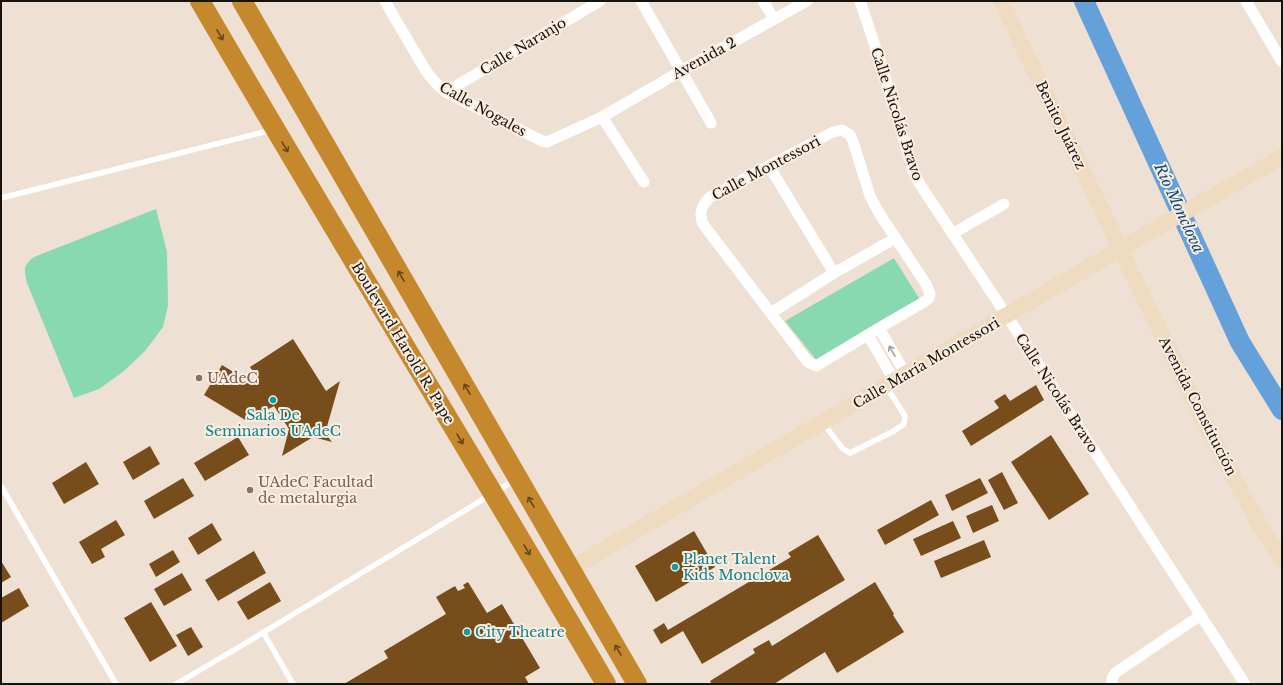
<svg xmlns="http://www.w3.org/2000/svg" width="1283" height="685" font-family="'Libre Baskerville',serif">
	<rect width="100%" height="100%" fill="#eee0d2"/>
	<path fill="#88d8b0" d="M156,209L167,252L168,306L163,327L145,351L124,371L99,389L74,398L27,283C24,270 23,265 34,257Z
		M894,258L922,303L818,362L785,321Z"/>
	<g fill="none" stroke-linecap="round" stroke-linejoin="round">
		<path stroke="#64a0da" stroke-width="20" d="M1084,1L1240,342L1282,410"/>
	</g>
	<path fill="#774d1c" d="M293,339L326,391L340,381L326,430L323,431L332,442L313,437L282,456L289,429L274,406L247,421L204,395L222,365L253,384L259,381L250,367Z
		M1036,385L1044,400L971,446L962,431L999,408L994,401L1005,394L1010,401Z
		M1051,435L1089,494L1049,520L1011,462Z
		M238,437L249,455L205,481L194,463Z
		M150,446L160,464L133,480L123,462Z
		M86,462L99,484L64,504L52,483Z
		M1002,472L1018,503L1004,510L988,480Z
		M183,478L194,496L154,519L144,501Z
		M980,478L988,493L952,511L945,495Z
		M931,500L939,515L885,545L877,530Z
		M992,505L999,521L973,533L966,516Z
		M116,520L125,535L101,549L105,557L92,564L79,542Z
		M953,521L961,538L921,556L913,539Z
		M212,523L222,540L198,555L188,538Z
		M694,531L715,567L656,602L635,566Z
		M818,535L845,580L702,664L683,631L661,644L653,630L664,623L668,630L791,557L788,553Z
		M984,540L991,557L941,578L934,561Z
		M173,550L180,562L156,577L149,564Z
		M254,551L266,573L218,601L205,580Z
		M1,561L11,577L1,583Z
		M182,573L192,590L164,606L154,589Z
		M270,582L281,601L248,620L237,602Z
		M468,582L487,613L502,604L540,668L525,677L529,684H344L388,658L384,651L446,614L436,597L455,586L458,591L465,588L463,585Z
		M875,582L894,614L893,615L904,632L837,673L825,652L774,684H712L710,681L755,653L753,649L769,640L772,646Z
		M19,588L29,606L1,623V598Z
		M151,602L177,646L150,662L124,618Z
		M191,627L203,647L188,656L176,635Z"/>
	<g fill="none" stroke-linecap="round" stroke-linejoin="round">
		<path stroke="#fff" stroke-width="5.5" d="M1,198L272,130
			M823,423L843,449L850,453L894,431L904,424L905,416L886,386
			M1,486L116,684
			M263,632L293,684
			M176,684L246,643L515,480"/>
		<path stroke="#fff" stroke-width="11" d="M385,1C393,16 402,30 410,44C421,62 429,80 446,92L542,141L547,142L602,117L681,71L807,1
			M641,1L711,123
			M763,1L774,19
			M860,1L883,70L913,171L919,183L1007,316L1245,684
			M1246,1L1282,62
			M446,92L600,1
			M602,117L644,182
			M842,130L850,135L853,141L870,196L879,213L926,284L930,294L929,298L924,302L879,328L816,366L808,362L804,357L703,224C698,213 702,205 710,197L833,132Z
			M769,166L834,273
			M952,234L1004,204
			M771,313L834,273L896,238
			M879,328L905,373
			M868,335L894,380
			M1112,684V679L1115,673L1201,615"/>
		<path stroke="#eedbc0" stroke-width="16" d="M1001,1L1202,418L1259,524L1282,560
			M570,569L1134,241L1282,157"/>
		<path stroke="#c6882d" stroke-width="20" d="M200,1C333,230 472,455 606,684
			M242,1L637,684"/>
	</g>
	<defs><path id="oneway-shaft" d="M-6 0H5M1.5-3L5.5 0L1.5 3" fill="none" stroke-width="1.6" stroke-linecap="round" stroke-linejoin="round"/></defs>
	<g stroke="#65471b">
		<use href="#oneway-shaft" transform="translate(220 35) rotate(60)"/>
		<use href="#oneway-shaft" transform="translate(285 147) rotate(59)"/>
		<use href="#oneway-shaft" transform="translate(401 276) rotate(-120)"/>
		<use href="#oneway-shaft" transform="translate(467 389) rotate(-120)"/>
		<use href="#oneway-shaft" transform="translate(460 439) rotate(59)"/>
		<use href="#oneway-shaft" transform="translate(531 502) rotate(-120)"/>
		<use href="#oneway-shaft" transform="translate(527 550) rotate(59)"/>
		<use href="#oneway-shaft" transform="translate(618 650) rotate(-120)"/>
	</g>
	<use stroke="#a2a09e" href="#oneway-shaft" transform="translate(892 351) rotate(-120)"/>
	<g fill="#8d6e63" stroke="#fbeddf" stroke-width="1.5">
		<circle cx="199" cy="378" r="4"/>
		<circle cx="250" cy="490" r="4"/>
	</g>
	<g fill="#0f9aa8" stroke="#fbeddf" stroke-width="1.5">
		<circle cx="273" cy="400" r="4"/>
		<circle cx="675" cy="567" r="4"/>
		<circle cx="467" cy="632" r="4"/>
	</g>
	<g text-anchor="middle" stroke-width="4" stroke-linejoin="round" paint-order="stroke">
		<g font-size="14" fill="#16120d" stroke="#fbeddf">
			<text transform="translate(523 46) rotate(-31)" y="5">Calle Naranjo</text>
			<text transform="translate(704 58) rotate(-29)" y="5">Avenida 2</text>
			<text transform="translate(483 109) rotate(29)" y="5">Calle Nogales</text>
			<text transform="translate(897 114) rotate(72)" y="5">Calle Nicolás Bravo</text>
			<text transform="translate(1061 125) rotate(64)" y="5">Benito Juárez</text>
			<text transform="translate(766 168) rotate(-28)" y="5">Calle Montessori</text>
			<text transform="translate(403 343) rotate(59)" y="5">Boulevard Harold R. Pape</text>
			<text transform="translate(926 363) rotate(-30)" y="5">Calle María Montessori</text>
			<text transform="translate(1057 393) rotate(57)" y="5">Calle Nicolás Bravo</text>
			<text transform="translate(1198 406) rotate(63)" y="5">Avenida Constitución</text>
		</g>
		<g font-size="14" fill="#785e54" stroke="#fbeddf" text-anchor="start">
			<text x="207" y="383">UAdeC</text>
			<text x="258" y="487">UAdeC Facultad<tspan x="258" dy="16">de metalurgia</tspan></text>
		</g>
		<g font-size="14" fill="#0d838f" stroke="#fbeddf" text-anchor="start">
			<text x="273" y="420" text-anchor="middle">Sala De<tspan x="273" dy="16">Seminarios UAdeC</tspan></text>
			<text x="683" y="564">Planet Talent<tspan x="683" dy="16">Kids Monclova</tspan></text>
			<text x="475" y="637">City Theatre</text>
		</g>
		<g font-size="15" font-style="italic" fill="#054c82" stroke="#fbeddf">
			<text transform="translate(1179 208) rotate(65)" y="5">Río Monclova</text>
		</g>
	</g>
	<rect width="1283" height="685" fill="none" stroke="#16120d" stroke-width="4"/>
</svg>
